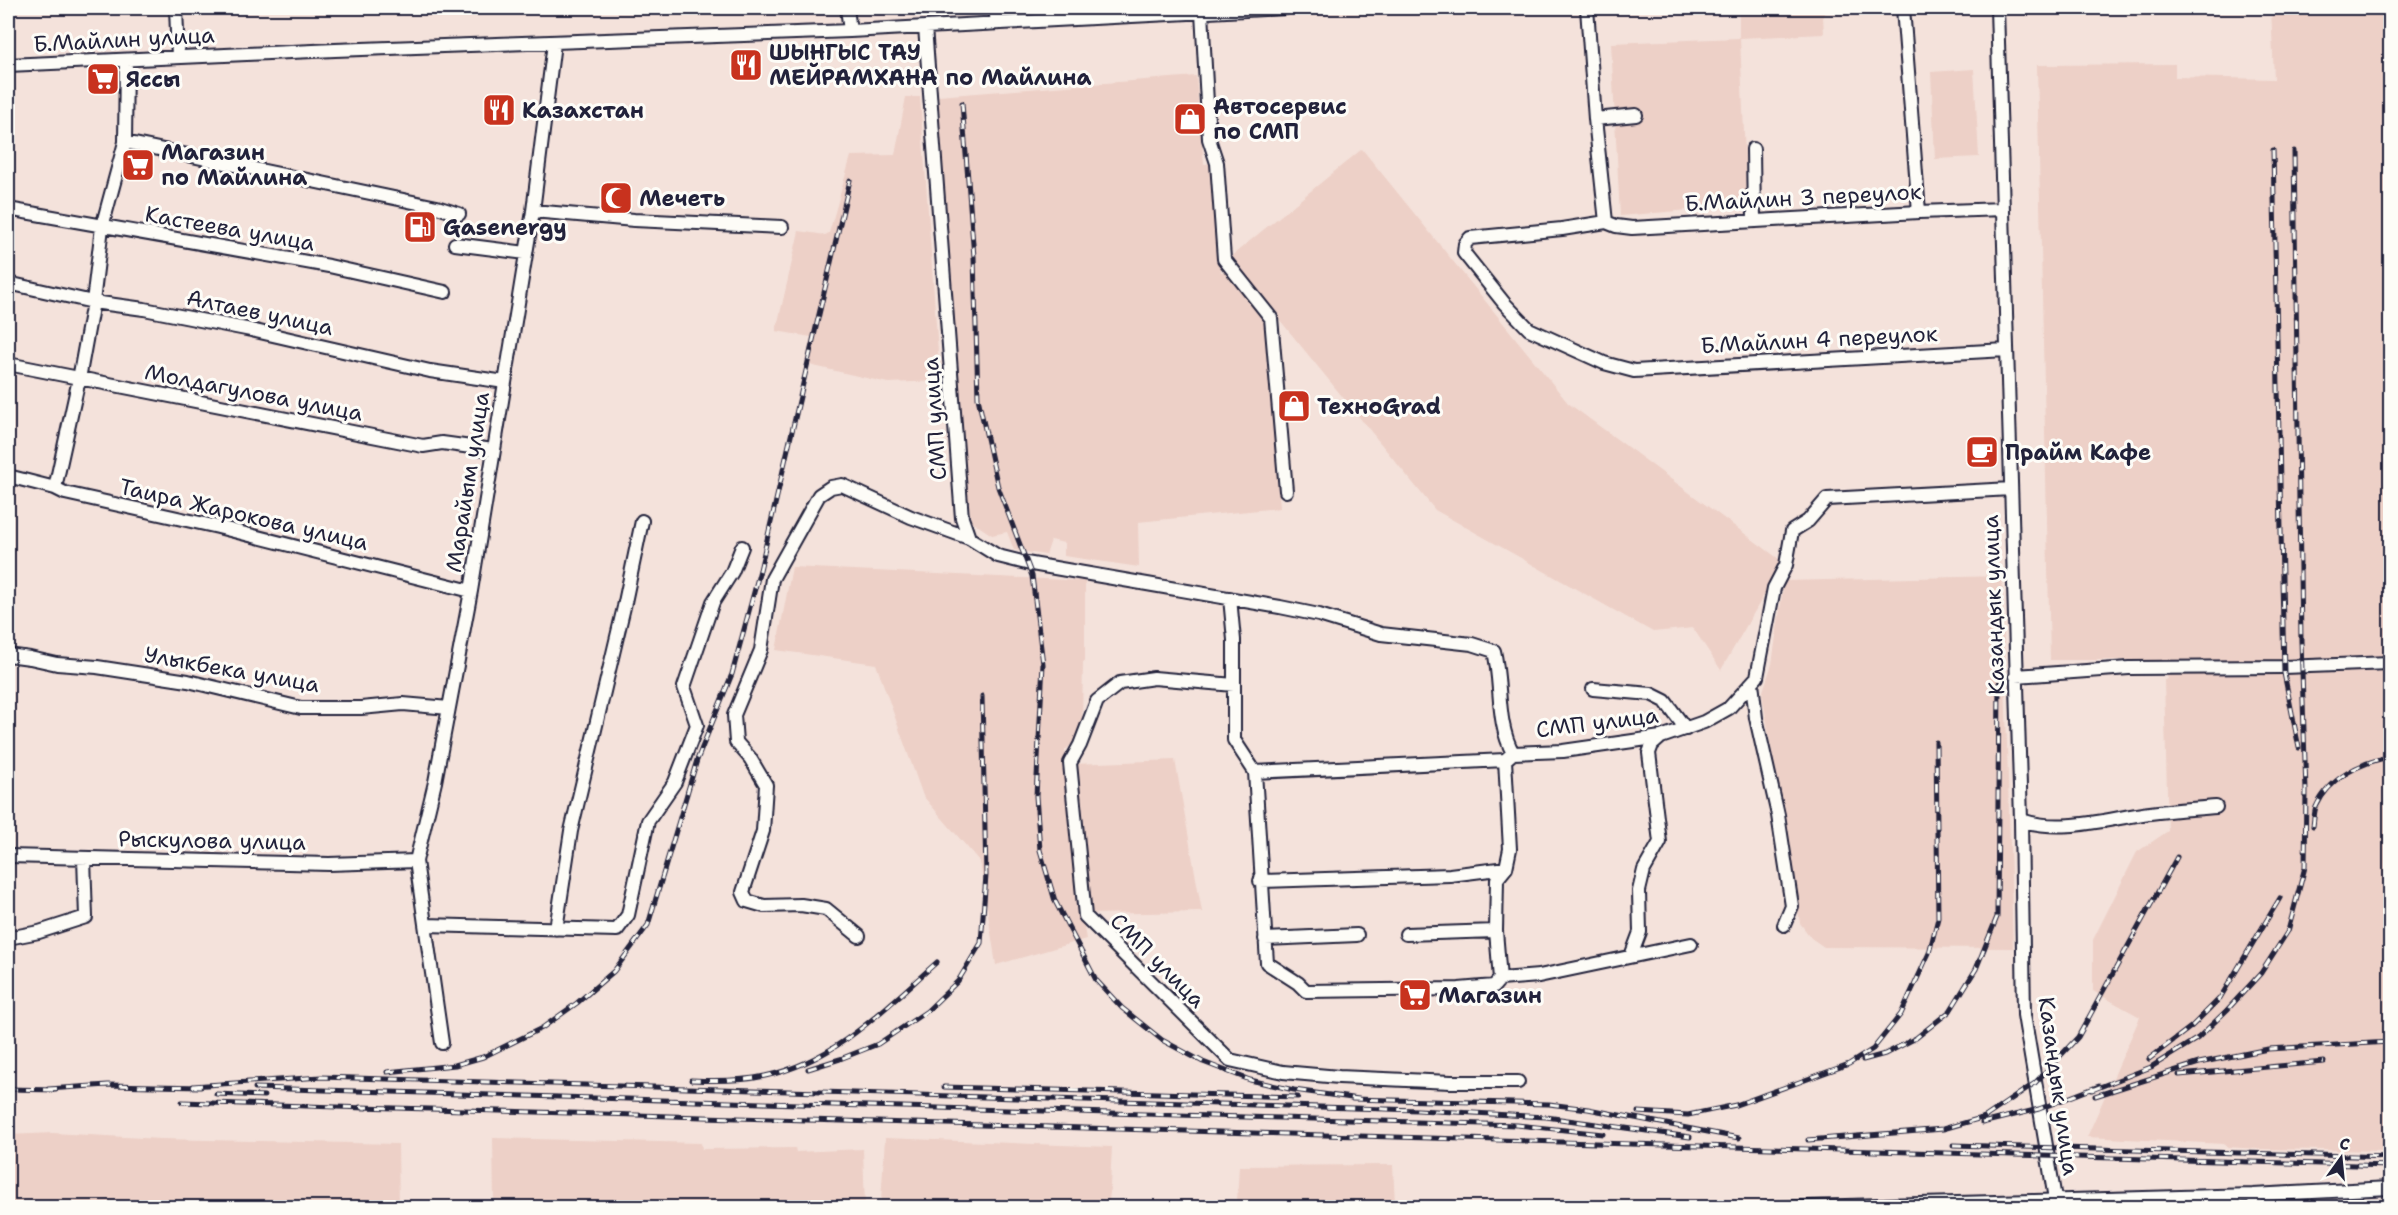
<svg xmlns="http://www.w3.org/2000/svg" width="2398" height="1215" font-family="'Shantell Sans',sans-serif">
	<rect width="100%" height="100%" fill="#f4e2db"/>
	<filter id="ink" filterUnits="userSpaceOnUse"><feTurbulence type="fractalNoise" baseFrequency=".0167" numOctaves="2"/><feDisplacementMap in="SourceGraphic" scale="12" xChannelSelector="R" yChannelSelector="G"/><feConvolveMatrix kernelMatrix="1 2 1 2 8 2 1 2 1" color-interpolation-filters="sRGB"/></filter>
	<g filter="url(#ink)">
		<path fill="#edd0c7" d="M1739,8H1828L1823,16L1824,34L1740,38L1747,205L1620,216L1611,43L1739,38Z
			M2271,8H2390V1151L2257,1149L2228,1147L2224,1144L2087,1137L2140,1017L2093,991V940L2137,852L2168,831L2164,680L2168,679L2161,660H2050L2037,65L2175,64V77L2274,79Z
			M1974,69L1979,157L1935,159L1931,72Z
			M1196,76L1204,164L1212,163L1221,272L1230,271L1266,320L1280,508L1138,522L1139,567L1064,556V543L1051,540L1046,555L1014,550L1007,532L992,535L971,521L963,465L938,96Z
			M906,97H920L940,381L888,383L805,364L811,337L776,331L799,231L825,235L829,233L851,156L895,155Z
			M1362,149L1568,403L1783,562L1721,670L1693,628L1653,632L1435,510L1229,258Z
			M792,567L1085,581V661L1083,662L1082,725L1080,738L1065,750L1075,877L1086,939L996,965L980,862L923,796L876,664L776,650Z
			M2002,576L2013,948L1824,947L1811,938L1800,923L1762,694L1772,664L1784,581Z
			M1175,760L1202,912L1088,914L1073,764Z
			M53,1133L161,1139L398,1144L399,1207H8V1135Z
			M493,1138L701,1143L702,1149L795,1148L796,1152L863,1149L865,1207H494Z
			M885,1138L1112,1147L1109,1205L925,1204L881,1201Z
			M1393,1165L1395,1204L1237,1201L1239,1166Z"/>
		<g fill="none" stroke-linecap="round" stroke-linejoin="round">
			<g stroke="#22223b" stroke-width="16">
				<path id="minor" d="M176,8L178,57
					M847,8L850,31
					M995,8L997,23
					M1587,8L1595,119L1606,222
					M1903,8L1919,212
					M1997,8L2021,820L2024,1015L2055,1199
					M1202,12L1209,139L1217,163L1224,259L1271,318L1286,491
					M925,27L962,518L969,538L998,556L1026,563L1280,607L1319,615L1381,634L1472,644L1494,651C1502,684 1496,723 1513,753
					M8,65L335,50L850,31L1285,8
					M1595,119L1636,115
					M125,142L437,207L459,214
					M1753,149L1754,220
					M8,209L329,266L445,292
					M533,211L634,220L782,227
					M1606,222L1562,229L1470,238L1465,244L1464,253L1504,303L1529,329L1604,363L1634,371L2006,350
					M1606,222L1616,226L1632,228L1919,212L2003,209
					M455,244L526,253
					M8,283L93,302L144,309L251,330L430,371L505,382
					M8,364L423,446L442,443L493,450
					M8,476L55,488L65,493L218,527L471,591
					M55,488L79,379L93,302L102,227L125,142L126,61
					M1230,598L1234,640V740L1255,772L1267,963L1298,983L1306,991L1459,989L1494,986L1500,979L1496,931L1497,879L1506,868L1510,849L1505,760
					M8,655L30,658L57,664L97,667L188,681L301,708H361L403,704L449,708
					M2016,676L2129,668L2283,667L2390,663
					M1752,683L1756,718L1778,815L1792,906L1784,925
					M1234,685L1154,678L1120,683L1097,701L1080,745L1070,763L1085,916L1230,1060L1283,1072L1339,1077L1451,1082H1518
					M1593,689L1651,694L1665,701L1686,729
					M1255,772L1505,760L1513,753L1563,751L1661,737L1704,722L1729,708L1757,677L1774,588L1786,565L1792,531L1808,521L1827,499L2011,489
					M2021,820C2062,834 2109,818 2150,813C2172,810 2194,809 2216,807
					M8,856L329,864L416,861
					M1260,881L1450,875L1506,868
					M426,925L617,930L628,915L648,821L675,782L697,725L684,687L713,602L732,572L742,547
					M556,929L571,831L624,607L642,521
					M1406,934L1496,931
					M859,936L826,909L801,905L764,906L747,901L743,892L763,831L766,785L750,758L736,742L734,715L761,650L772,579L819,495L831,487L842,485L911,517L969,538
					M8,938L39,932L86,917L84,858
					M1265,939L1357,935
					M1631,956L1640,932L1639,891L1644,870L1660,842L1649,753L1652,745L1661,737
					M1500,979L1539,976L1691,944
					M442,1043L416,861L435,782L471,591L533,211L554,43
					M2253,1195L2256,1208
					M1770,1208L2253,1195L2390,1188"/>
			</g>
			<use href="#minor" stroke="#fdfcf7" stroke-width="12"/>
			<g stroke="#22223b" stroke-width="5">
				<path id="rail" d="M962,103L974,257L978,398L998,487L1032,576L1043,664L1036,796L1040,850L1055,901L1096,980L1122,1008L1162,1040L1203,1062L1250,1080L1294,1090L1359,1099
					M2273,150L2284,673L2299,748
					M2313,826C2314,820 2314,813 2316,807C2329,778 2361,762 2390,757
					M2149,1059L2192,1026L2220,998L2280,898
					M1863,1060L1885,1054L1916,1038L1950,1011L1976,969L1997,917L1999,683
					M808,1069L840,1059L878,1044L927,1011L958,981L981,943L986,875L982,696
					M387,1072L455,1065L483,1057L542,1028L577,1003L614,971L648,925L697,760L732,674L760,570L850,180
					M2179,1075L2324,1062
					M691,1080C714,1081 743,1081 765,1076C836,1061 885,1008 937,962
					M193,1086L321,1077L1418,1110L1546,1117L1690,1137
					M944,1087L1298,1097
					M255,1088L1517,1125L1603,1134
					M8,1089L56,1090
					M48,1089L108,1085L201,1087
					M2092,1090L2151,1067L2198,1038L2227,1010L2261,973L2288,931L2305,867L2306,791L2301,641L2294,151
					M216,1094L264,1096
					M2095,1096L2199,1063L2268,1049L2390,1042
					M1352,1099L1549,1104L1588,1109L1739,1138
					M182,1102L366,1108
					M360,1107L2390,1166
					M1638,1112L1688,1115L1736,1105L1849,1064L1873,1049L1901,1014L1929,953L1938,918L1936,742
					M1982,1123L2039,1109L2099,1086
					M1808,1140L1943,1129L1985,1117L2035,1083L2078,1037L2177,857
					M1953,1145L2390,1157"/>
			</g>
			<use href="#rail" stroke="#fdfcf7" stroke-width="3" stroke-dasharray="9" stroke-linecap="butt"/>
		</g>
	</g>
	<defs>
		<g id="restaurant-square" transform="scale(1.725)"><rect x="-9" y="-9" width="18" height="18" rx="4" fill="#c8321e" stroke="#fdfcf7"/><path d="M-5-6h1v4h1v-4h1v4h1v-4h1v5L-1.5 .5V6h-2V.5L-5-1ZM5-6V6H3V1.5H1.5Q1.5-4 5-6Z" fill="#fff"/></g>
		<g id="supermarket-square" transform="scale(1.725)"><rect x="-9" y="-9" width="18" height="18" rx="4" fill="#c8321e" stroke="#fdfcf7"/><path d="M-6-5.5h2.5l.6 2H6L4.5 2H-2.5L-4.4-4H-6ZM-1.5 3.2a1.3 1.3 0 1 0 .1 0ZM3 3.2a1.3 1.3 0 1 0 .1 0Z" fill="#fff"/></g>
		<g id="shop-square" transform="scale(1.725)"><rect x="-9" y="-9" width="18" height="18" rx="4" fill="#c8321e" stroke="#fdfcf7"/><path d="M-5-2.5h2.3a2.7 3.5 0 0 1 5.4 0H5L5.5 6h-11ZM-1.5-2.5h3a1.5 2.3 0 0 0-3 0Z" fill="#fff"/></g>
		<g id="mosque-square" transform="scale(1.725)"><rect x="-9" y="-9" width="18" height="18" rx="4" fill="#c8321e" stroke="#fdfcf7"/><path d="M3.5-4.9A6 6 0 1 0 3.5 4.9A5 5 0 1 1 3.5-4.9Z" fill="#fff"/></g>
		<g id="fuel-square" transform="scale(1.725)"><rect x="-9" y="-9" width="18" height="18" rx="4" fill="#c8321e" stroke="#fdfcf7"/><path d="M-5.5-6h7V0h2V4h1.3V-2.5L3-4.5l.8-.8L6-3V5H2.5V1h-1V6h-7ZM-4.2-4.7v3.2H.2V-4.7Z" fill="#fff"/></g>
		<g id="cafe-square" transform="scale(1.725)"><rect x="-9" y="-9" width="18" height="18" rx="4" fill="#c8321e" stroke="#fdfcf7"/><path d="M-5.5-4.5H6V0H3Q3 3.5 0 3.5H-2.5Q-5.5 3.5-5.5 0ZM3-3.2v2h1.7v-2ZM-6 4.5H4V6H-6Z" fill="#fff"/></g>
	</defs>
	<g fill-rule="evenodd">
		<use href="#restaurant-square" x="746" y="65"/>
		<use href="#supermarket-square" x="103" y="79"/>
		<use href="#restaurant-square" x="499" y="110"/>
		<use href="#shop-square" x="1190" y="119"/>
		<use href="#supermarket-square" x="138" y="165"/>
		<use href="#mosque-square" x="616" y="198"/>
		<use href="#fuel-square" x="420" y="227"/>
		<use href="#shop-square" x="1294" y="406"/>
		<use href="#cafe-square" x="1982" y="452"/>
		<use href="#supermarket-square" x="1415" y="995"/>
	</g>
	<g text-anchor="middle" stroke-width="6" stroke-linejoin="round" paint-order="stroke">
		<g font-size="22" fill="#22223b" stroke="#fdfcf7">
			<text transform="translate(124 39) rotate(-3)" y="8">Б.Майлин улица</text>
			<text transform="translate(1803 197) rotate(-3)" y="8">Б.Майлин 3 переулок</text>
			<text transform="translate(230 228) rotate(10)" y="8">Кастеева улица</text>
			<text transform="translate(260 312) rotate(12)" y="8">Алтаев улица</text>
			<text transform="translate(1819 339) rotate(-3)" y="8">Б.Майлин 4 переулок</text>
			<text transform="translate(254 392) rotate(11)" y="8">Молдагулова улица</text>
			<text transform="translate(934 419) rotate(-94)" y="8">СМП улица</text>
			<text transform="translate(467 482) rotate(-81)" y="8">Марайым улица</text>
			<text transform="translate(244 514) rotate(13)" y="8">Таира Жарокова улица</text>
			<text transform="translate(1993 605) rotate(-92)" y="8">Казандык улица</text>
			<text transform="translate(232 669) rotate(10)" y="8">Улыкбека улица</text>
			<text transform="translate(1597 722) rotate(-7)" y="8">СМП улица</text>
			<text transform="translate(212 840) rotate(1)" y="8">Рыскулова улица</text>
			<text transform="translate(1158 960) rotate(45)" y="8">СМП улица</text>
			<text transform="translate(2059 1086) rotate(82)" y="8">Казандык улица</text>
		</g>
		<g font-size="22" font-weight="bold" fill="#22223b" stroke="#fdfcf7" text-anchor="start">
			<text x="769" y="60">ШЫНГЫС ТАУ<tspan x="769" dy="25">МЕЙРАМХАНА по Майлина</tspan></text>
			<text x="126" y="87">Яссы</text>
			<text x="1213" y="114">Автосервис<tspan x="1213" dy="25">по СМП</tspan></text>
			<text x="522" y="118">Казахстан</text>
			<text x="161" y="160">Магазин<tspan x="161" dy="25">по Майлина</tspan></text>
			<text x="639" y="206">Мечеть</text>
			<text x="443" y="235">Gasenergy</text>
			<text x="1317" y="414">ТехноGrad</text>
			<text x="2005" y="460">Прайм Кафе</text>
			<text x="1438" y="1003">Магазин</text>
		</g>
	</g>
	<rect width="2398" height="1215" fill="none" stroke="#fdfcf7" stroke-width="30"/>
	<rect x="15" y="15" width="2368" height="1185" fill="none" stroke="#22223b" stroke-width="2" filter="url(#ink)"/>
	<g transform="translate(2341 1158) rotate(15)" stroke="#fdfcf7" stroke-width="4.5" paint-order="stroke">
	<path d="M0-4.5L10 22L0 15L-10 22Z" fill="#22223b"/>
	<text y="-9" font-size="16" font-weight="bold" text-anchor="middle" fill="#22223b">С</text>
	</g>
</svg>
